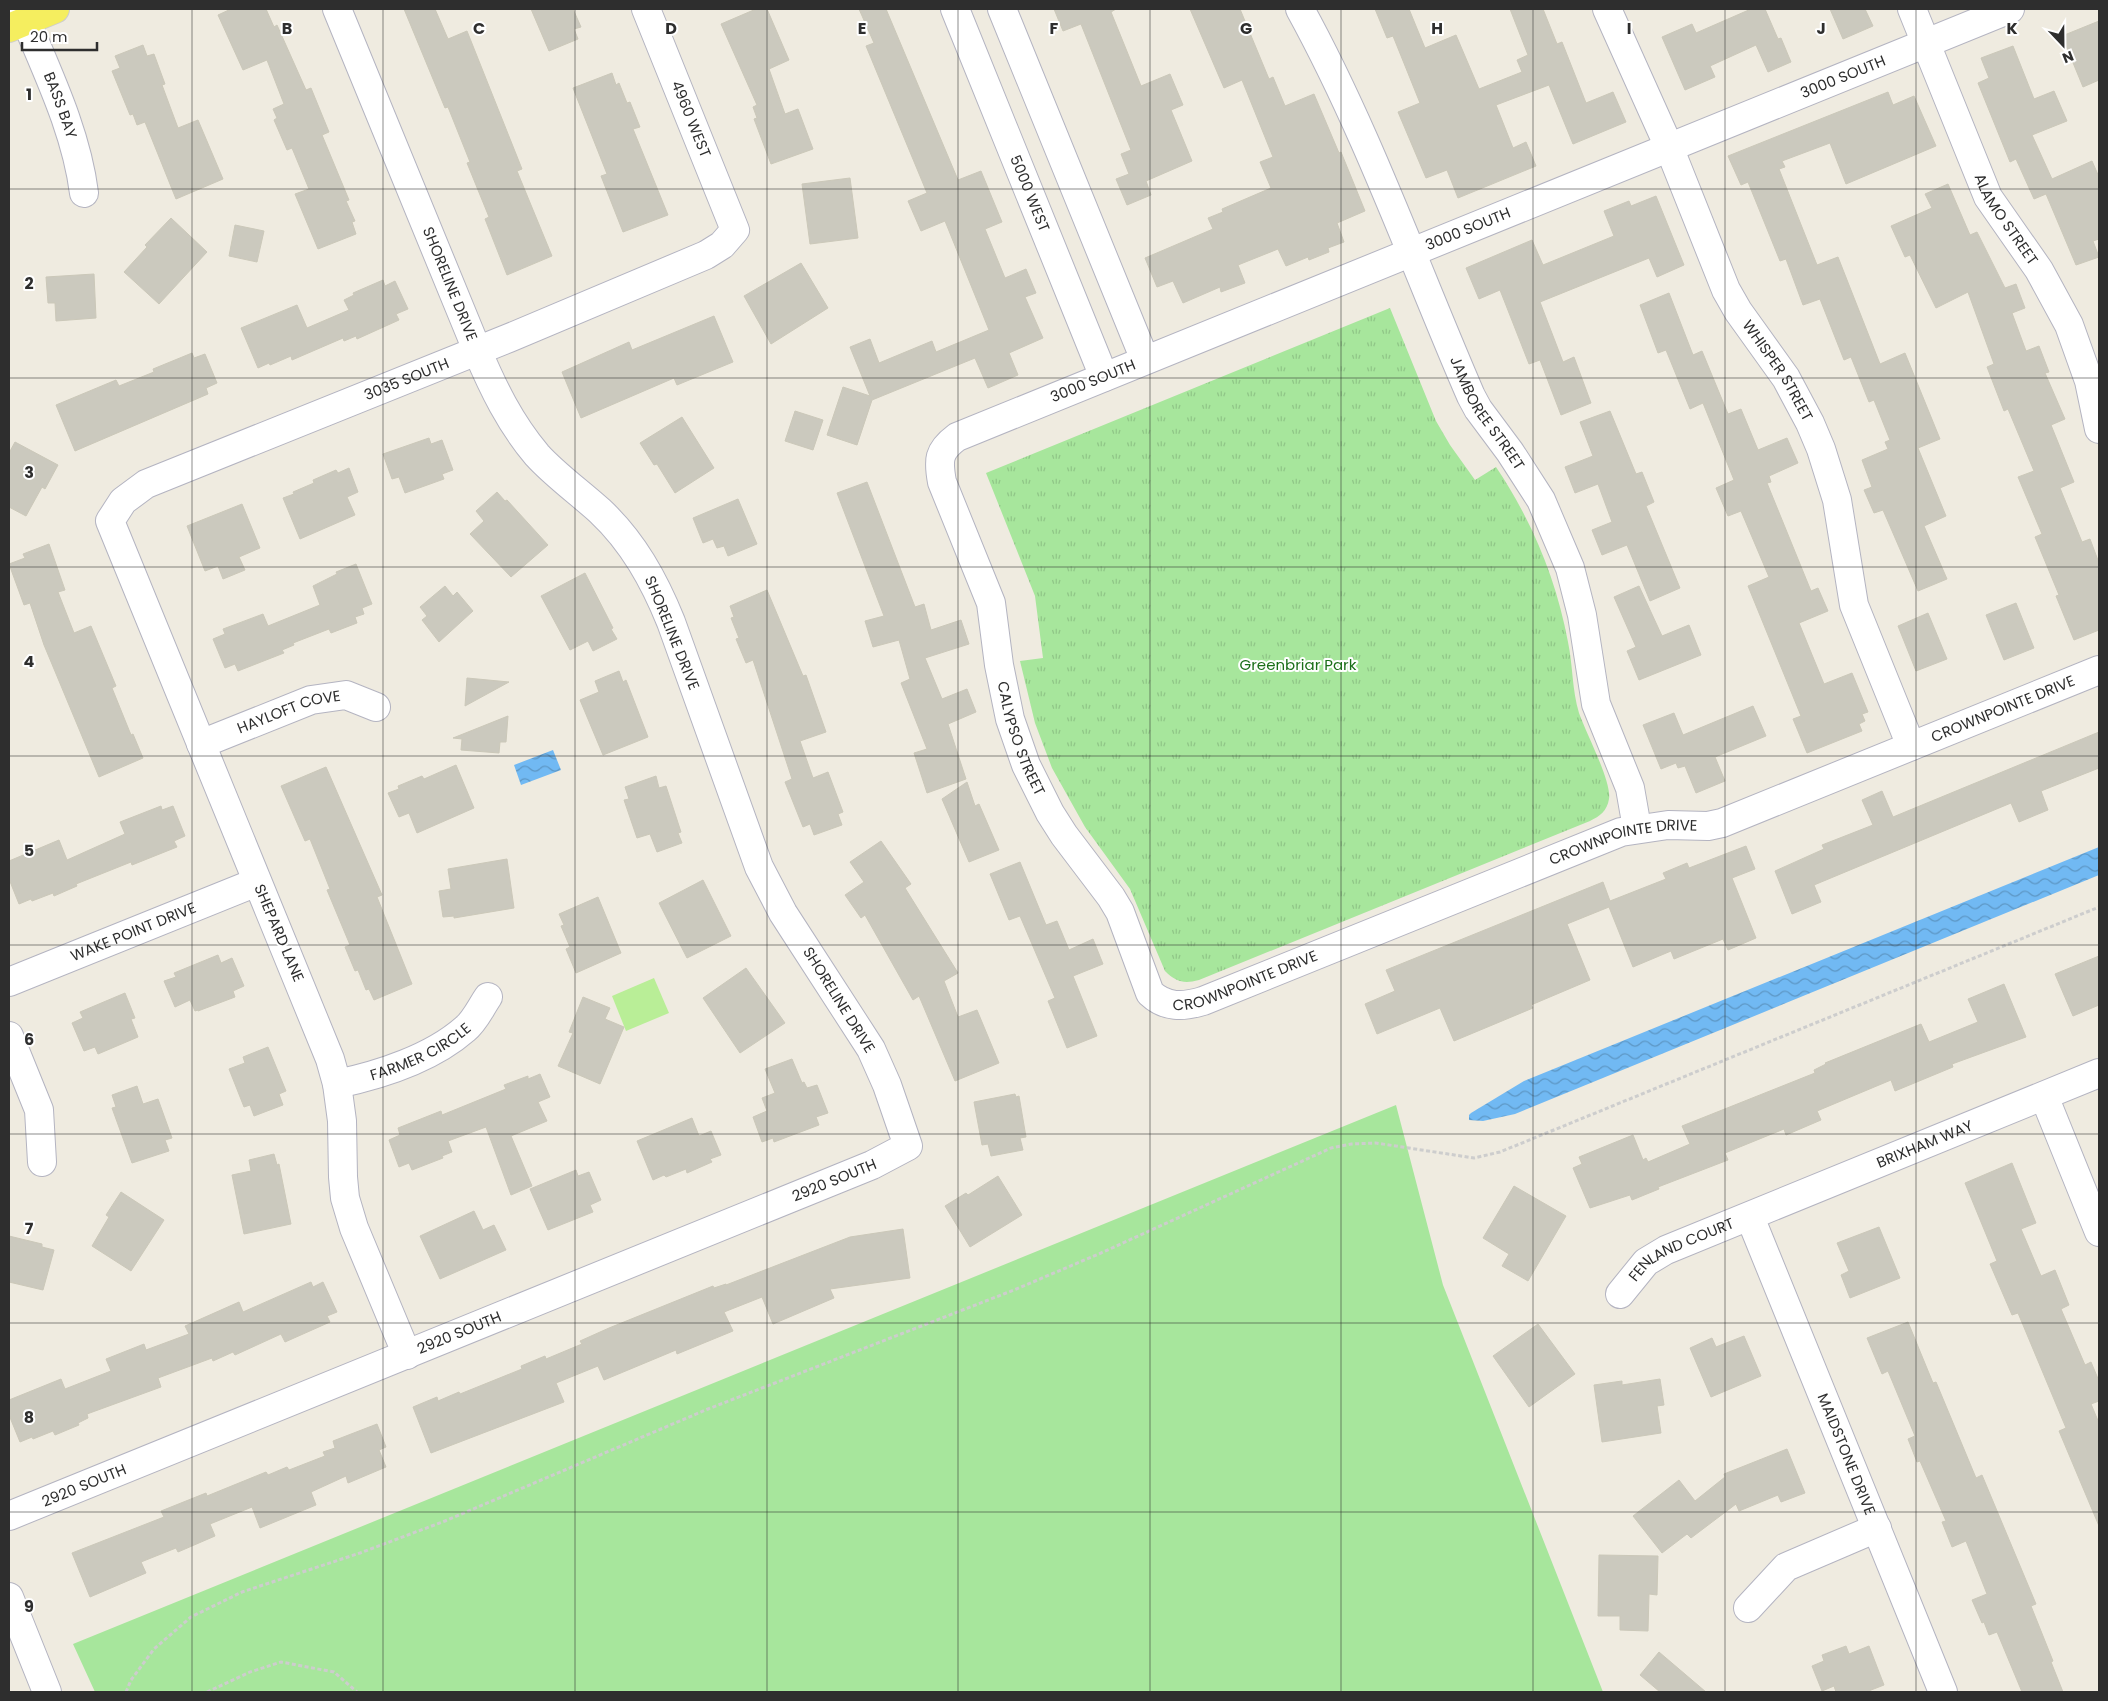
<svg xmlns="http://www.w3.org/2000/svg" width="2108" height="1701" font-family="Poppins,sans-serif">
	<defs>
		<pattern id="park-tufts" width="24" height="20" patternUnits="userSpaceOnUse" patternTransform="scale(1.25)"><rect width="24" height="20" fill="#a7e69c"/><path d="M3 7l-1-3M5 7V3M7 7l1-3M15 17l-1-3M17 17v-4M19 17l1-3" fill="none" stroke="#90c687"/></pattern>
		<pattern id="water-waves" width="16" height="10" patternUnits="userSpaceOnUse" patternTransform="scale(1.25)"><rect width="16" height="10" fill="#71b9f3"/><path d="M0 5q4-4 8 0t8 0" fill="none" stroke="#5d97c5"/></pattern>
	</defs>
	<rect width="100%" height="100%" fill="#efebe0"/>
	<path fill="#a7e69c" d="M1396,1105L1443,1285L1603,1692H95L73,1644Z"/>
	<path fill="url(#park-tufts)" d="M1390,308L1436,421L1450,445L1475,480L1496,467C1532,521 1556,578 1568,642C1573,666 1572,690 1579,713C1586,733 1612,782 1609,799C1607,811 1600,816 1590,821L1199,980C1184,984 1176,982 1165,971L1130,889L1085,827L1052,768L1035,723L1020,661L1043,658L1035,596L986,473Z"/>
	<path fill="#b9ee97" d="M654,978L669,1013L626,1031L612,996Z"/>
	<path fill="url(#water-waves)" d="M553,750L561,770L521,785L514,765Z
		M2099,847V875L1515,1114L1483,1121L1469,1120V1115L1471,1113L1524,1081Z"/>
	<path fill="#cbc9be" stroke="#cbc8b9" d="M231,9H266L274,27L277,25L306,90L311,88L329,132L322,135L349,200L346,201L355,221L352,222L356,234L318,249L295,194L309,189L292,148L287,150L274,120L277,118L273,109L284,104L267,60L243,70L218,15Z
		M404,9H435L448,39L467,31L522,169L517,171L552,256L507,275L485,219L489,217L467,163L470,162L448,107L445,108Z
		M531,9H573L581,27L574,29L578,39L549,51Z
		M756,9H767L789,60L769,69L785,114L798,109L813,149L771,164L754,119L757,118L753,107L757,105L721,24Z
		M859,9H886L958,180L981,171L1002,222L985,229L1005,278L1026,269L1036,293L1025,297L1043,338L1009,353L1018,375L988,388L975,358L872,400L857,445L827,435L843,387L870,396L850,347L870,339L879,363L932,341L936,352L989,330L945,221L921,231L908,201L927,193L866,46L874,43Z
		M1054,9H1116L1111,12L1141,86L1170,74L1183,105L1171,110L1192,161L1146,181L1151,195L1127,205L1116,179L1129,174L1121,154L1131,150L1081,24L1063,31Z
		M1190,9H1240L1269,79L1273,77L1285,106L1314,94L1339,153L1341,152L1365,211L1337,223L1344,242L1328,248L1329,252L1309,260L1308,257L1286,266L1278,249L1238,265L1245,283L1221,292L1220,287L1183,303L1173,281L1157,287L1145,258L1213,229L1208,218L1223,212L1222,209L1271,188L1260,162L1273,157L1242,80L1224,88Z
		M1375,9H1409L1425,48L1456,35L1479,89L1522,72L1517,60L1528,55L1510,9H1543L1557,44L1562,42L1586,103L1613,92L1626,122L1573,144L1549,85L1496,105L1513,148L1526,142L1536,166L1458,198L1447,170L1426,178L1398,112L1420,103L1393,36L1387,38Z
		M1751,9H1765L1778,39L1781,38L1791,62L1768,72L1756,45L1710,66L1715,77L1685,90L1662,37L1692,24L1696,33Z
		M1830,9H1865L1873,26L1843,39Z
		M2099,21V80L2083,87L2062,36Z
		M143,45L147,56L154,54L165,84L162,85L178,128L198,120L223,179L176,199L145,122L137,125L133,114L130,115L112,71L120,68L115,56Z
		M2013,46L2034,99L2054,91L2067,121L2032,135L2052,179L2092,161L2099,177V239L2093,241L2099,257L2076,265L2046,194L2034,199L2016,159L2010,162L1978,83L1989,78L1981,58Z
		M612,73L616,85L619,83L627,103L630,102L640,127L633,129L668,215L623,232L601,176L607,174L573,88Z
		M1888,92L1893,105L1914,96L1936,146L1846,184L1830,143L1782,161L1785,167L1779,169L1817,265L1838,257L1880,364L1905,353L1940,439L1918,448L1946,516L1924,526L1947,579L1918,591L1883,510L1874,513L1864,490L1872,487L1862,460L1888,449L1885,442L1890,440L1874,400L1869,402L1851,357L1844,360L1820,299L1803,305L1786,259L1780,261L1748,182L1741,185L1728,156Z
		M850,178L858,238L810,244L802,184Z
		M1948,184L1970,235L1977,232L2005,288L2016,284L2025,308L2012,313L2026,351L2039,346L2049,372L2045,373L2065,419L2051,425L2074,482L2060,488L2082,542L2090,539L2099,563V630L2074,640L2056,596L2059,595L2035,537L2042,534L2018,477L2034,471L2008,409L2004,411L1987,367L1994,364L1968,292L1936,308L1910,255L1905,257L1891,226L1932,208L1925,194Z
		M1656,196L1684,265L1657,277L1649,258L1540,302L1563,362L1574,357L1591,403L1561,415L1540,360L1529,364L1500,290L1479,299L1466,268L1532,240L1543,265L1614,236L1604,211L1629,201L1631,206Z
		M171,218L207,252L159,304L124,272L147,247L145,245Z
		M235,225L264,231L257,262L229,256Z
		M801,263L828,308L771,344L744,296Z
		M94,274L96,318L56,321L55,303H48L46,277Z
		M383,280L385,286L395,281L408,309L396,314L399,320L357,339L356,336L344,341L343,338L292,360L291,356L270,365L269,363L258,368L241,328L297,305L307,328L349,310L344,300L354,295L353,293Z
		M1669,293L1693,355L1702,351L1728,414L1741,409L1758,450L1787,438L1798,463L1769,476L1771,482L1767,483L1811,591L1818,588L1828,611L1799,623L1824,684L1852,673L1868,712L1862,714L1865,721L1859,724L1862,731L1807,753L1793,719L1801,716L1748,586L1769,577L1741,511L1728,516L1716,488L1734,480L1703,403L1690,409L1666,350L1658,353L1640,305Z
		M714,316L733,362L677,385L674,378L581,418L562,372L629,342L632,350Z
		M192,353L194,358L205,354L217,383L206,388L208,394L75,451L56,405L116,380L119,386L154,372L153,369Z
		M795,411L823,420L813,450L785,441Z
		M1610,411L1636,474L1642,472L1654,502L1646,506L1680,588L1650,601L1627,545L1602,555L1592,530L1612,522L1598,484L1575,493L1565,467L1593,456L1580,422Z
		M682,417L714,468L675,493L657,464L654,465L640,443Z
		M429,438L431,444L442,440L453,470L442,474L444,479L405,493L399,477L392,479L383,454Z
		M15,442L58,465L45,489L42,487L26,516L9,507V453Z
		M349,468L358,492L347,497L355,515L300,539L283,498L294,494L293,492L314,483L313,480L336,470L338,473Z
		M867,482L915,607L924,604L931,630L961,620L969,644L925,658L942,699L967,689L976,712L948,724L966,779L927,793L914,753L927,749L901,683L910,679L899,640L873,647L865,621L884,616L837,493Z
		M497,492L505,501L507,500L548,545L511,577L470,534L484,521L476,511Z
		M738,499L757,544L728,556L724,546L717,548L713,539L703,543L693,518Z
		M242,504L260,548L239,557L245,570L223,579L218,566L205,571L187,526Z
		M49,544L65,590L58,592L74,633L91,626L116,686L112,688L131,735L133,734L143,758L99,777L44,645L30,603L24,605L9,564L25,558L23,554Z
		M356,564L372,604L362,608L364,614L355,617L357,623L331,633L329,629L293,643L294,645L282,650L284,653L238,671L235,664L225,668L213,639L225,634L223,629L263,614L268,626L320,605L313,586L337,574L336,572Z
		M585,573L613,628L611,629L617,639L593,651L588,641L570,650L541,596Z
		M445,586L453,596L457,592L473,611L439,642L422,620L427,616L420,607Z
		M1639,586L1662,636L1689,625L1701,655L1639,680L1627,651L1636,647L1614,597Z
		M767,590L803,676L806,675L826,732L800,741L813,778L828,772L843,812L838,814L842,825L814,835L810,824L803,827L785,782L792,779L753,660L746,663L736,639L739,638L731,618L734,617L730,606Z
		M2016,603L2034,648L2004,660L1986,615Z
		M1928,613L1947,659L1916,671L1898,626Z
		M619,671L623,682L626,680L648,737L603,755L580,700L599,692L595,681Z
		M467,678L509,682L465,706Z
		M1753,706L1766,736L1715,757L1725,781L1696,793L1685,766L1678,768L1676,763L1661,769L1643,725L1674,713L1683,735Z
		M508,716L506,742H500L499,753L461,750L462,739L453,738Z
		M2099,732V768L2041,791L2048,810L2019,822L2011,803L1814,885L1821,902L1792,914L1775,871L1824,849L1822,845L1873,825L1862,800L1882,791L1893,817Z
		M456,765L474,808L417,833L409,813L399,817L388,793L399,789L398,786L422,776L424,779Z
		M326,767L382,895L377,897L412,984L374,1000L369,989L366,990L358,970L355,971L345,947L350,945L327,890L330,889L310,839L305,841L281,786Z
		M656,776L659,788L666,786L681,832L678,833L682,843L657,852L650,834L637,838L624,800L629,799L625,787Z
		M967,782L975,806L979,804L999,850L969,862L942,799Z
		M161,806L162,810L173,806L185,836L174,841L177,847L132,865L131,862L76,884L77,886L54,896L53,893L32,901L31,899L19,904L9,879V861L59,840L67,860L125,834L120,822Z
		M881,841L911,884L905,888L958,973L944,981L958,1017L977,1010L999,1063L955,1081L919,996L913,1000L865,915L861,918L845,895L864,882L850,862Z
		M1746,846L1755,869L1732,878L1756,938L1728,950L1723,939L1674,959L1671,951L1633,967L1609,907L1567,924L1590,980L1531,1005L1533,1008L1454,1041L1440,1008L1377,1034L1365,1004L1395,991L1386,970L1603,882L1610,901L1666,879L1663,873L1687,863L1689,868Z
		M507,859L514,908L454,918V916L443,917L439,891L451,889L448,869Z
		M1020,862L1046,925L1057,921L1069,950L1093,939L1103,964L1073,976L1097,1036L1067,1048L1048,1001L1055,998L1020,916L1009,920L990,874Z
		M703,880L731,936L687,958L659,903Z
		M598,897L621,953L576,973L566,949L570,947L561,926L564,925L559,914Z
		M218,955L221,963L232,958L244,986L233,991L235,997L198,1011V1010L195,1011L190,1000L175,1007L164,981L176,977L174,973Z
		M2099,956V1005L2073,1016L2055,974Z
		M746,968L785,1023L740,1053L703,998Z
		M2004,984L2026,1037L1952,1064L1953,1067L1895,1091L1891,1080L1817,1111L1821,1120L1786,1135L1784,1129L1725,1153L1728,1160L1658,1187L1659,1189L1632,1200L1630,1195L1590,1208L1573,1168L1582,1164L1579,1157L1633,1135L1643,1160L1646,1158L1648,1162L1690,1144L1682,1126L1815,1073L1814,1070L1826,1064L1825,1063L1921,1024L1929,1042L1978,1022L1968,999Z
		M125,993L135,1018L131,1019L138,1037L98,1054L95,1047L84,1051L72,1023L83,1018L80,1012Z
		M583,997L610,1008L605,1019L624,1027L600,1084L558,1066L573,1033L569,1032Z
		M268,1047L286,1091L279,1094L283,1105L254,1116L250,1105L244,1107L229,1069L245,1063L243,1057Z
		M792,1059L802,1083L804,1082L807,1088L817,1085L828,1113L816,1117L819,1125L774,1142L773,1138L762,1142L753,1117L767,1111L762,1098L775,1093L765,1069Z
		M540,1074L550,1097L538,1102L547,1121L511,1136L532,1186L511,1195L486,1127L448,1141L452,1152L442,1156L443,1158L412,1170L409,1163L399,1167L389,1140L400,1135L398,1128L441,1111L442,1115L506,1089L504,1085L528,1076V1079Z
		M137,1086L143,1104L158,1099L172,1138L165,1140L169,1151L132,1163L112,1108L116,1107L112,1095Z
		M1015,1094L1016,1097L1019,1096L1026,1137L1020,1138L1023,1150L991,1156L988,1144L982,1145L974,1102Z
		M692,1118L699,1136L711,1131L721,1155L710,1159L712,1162L687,1173L686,1169L666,1177L664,1175L653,1180L637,1141Z
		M274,1154L277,1165L279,1164L291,1224L244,1234L232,1175L251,1171L249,1160Z
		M2012,1163L2036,1223L2021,1229L2041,1276L2055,1270L2069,1305L2061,1309L2085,1365L2091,1362L2099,1381V1401L2091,1404L2099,1423V1526L2059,1431L2066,1428L2018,1313L2012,1315L1990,1264L1997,1261L1965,1183Z
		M576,1170L578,1176L589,1172L601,1200L590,1205L593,1212L548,1230L530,1189Z
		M998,1176L1022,1215L970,1247L945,1206L966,1193L968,1195Z
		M1514,1186L1566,1216L1528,1281L1502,1266L1509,1254L1483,1238Z
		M121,1192L164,1220L131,1271L92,1246L109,1217L106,1215Z
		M474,1211L483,1230L494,1225L506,1250L440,1279L420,1236Z
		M1879,1227L1900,1278L1850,1298L1841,1275L1849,1271L1837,1243Z
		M903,1229L910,1278L830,1289L834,1298L773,1324L762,1297L724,1312L733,1331L677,1354L676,1350L604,1380L598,1366L556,1383L564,1402L431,1453L413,1407L437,1397L438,1401L459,1392L460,1394L522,1369L521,1366L545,1356L546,1359L582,1344L580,1341L609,1328L713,1286L714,1288L726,1284V1285L850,1237Z
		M9,1236L42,1244V1247L54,1250L43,1290L9,1282Z
		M311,1282L313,1287L323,1282L337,1312L327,1316L330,1322L285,1342L281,1334L235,1355L233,1352L213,1361L212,1358L158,1378L161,1387L87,1414L88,1418L78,1423L79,1425L55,1435L53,1431L33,1439L32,1437L20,1442L9,1415V1400L61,1379L65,1389L111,1371L106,1359L144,1344L146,1350L189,1334L185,1326L239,1302L243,1312Z
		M1908,1322L1933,1383L1936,1382L1976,1478L1982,1475L2036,1604L2031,1606L2053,1661L2051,1662L2063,1692H2022L1997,1632L1989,1635L1984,1622L1982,1623L1972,1600L1987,1594L1966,1541L1952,1547L1942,1522L1946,1521L1920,1461L1917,1462L1908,1439L1915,1436L1888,1371L1882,1374L1867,1338Z
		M1538,1324L1575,1374L1529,1407L1493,1356Z
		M1744,1336L1761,1376L1711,1397L1690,1348L1712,1338L1716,1347Z
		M1660,1379L1664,1405L1657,1406L1661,1433L1602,1442L1594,1385L1622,1381V1385Z
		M377,1424L386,1447L379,1450L386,1467L348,1483L346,1476L311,1492L316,1505L260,1528L252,1507L210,1524L215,1536L178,1552L176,1548L141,1562L146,1573L90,1597L72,1553L164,1517L161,1511L206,1493L207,1496L266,1472L268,1475L287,1467L289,1470L325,1456L323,1452L335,1448L333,1441Z
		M1787,1449L1805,1493L1781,1502L1778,1495L1739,1511L1736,1504L1691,1538L1687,1534L1662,1553L1633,1516L1679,1480L1695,1501L1725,1477L1724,1474Z
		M1599,1555L1658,1556L1657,1595L1649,1594L1648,1631L1620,1630V1616H1598Z
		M1846,1646L1849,1654L1869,1646L1884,1685L1866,1692H1836L1834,1686L1822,1691L1812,1666L1824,1661L1822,1655Z
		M1659,1652L1706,1692H1660L1640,1675Z"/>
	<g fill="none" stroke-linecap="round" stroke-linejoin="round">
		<g stroke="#b4b4c1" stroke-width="30">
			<g id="minor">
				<path id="s1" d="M21,9C45,68 76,129 84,193"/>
				<path id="s2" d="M955,9L1104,377"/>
				<path d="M1002,9L1145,360"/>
				<path id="s3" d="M1300,9C1368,133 1415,267 1471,396L1478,409L1510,452L1541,500L1570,568L1582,615L1596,704L1630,788L1637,828"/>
				<path id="s4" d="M1607,9L1669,147L1726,290L1738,311L1786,378L1810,423L1821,449L1837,500L1854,605L1911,746"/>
				<path id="s5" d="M1912,9L1988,197L2039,270L2069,325L2089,381L2099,429"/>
				<path id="s6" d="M2010,9L957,437C938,451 938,460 942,482L991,603L999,665L1010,719L1026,765L1050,813L1064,835L1111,897L1120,912L1150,993C1166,1008 1183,1007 1203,1001L1621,832L1668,825L1708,826L1722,823L2099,670"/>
				<path id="s7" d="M201,744L311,700L346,695L376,707"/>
				<path id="s8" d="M9,982L257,882"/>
				<path d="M9,1036L39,1110L42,1162"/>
				<path id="s9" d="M337,1084C380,1075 432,1058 465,1029C475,1021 481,1007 488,997"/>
				<path d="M2044,1096L2099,1232"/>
				<path id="s10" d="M1750,1217L1943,1692"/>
				<path id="s11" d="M1620,1294L1646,1262L1666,1250L2099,1073"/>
				<path id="s12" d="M407,1355L354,1228L345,1198L343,1177L342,1121L337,1084L330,1059L110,521L123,501L146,484L509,338L706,255L722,245L735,230L646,9"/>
				<path id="s13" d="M9,1516L872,1165L908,1146L887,1085L871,1049L783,913L759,867L671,622C654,580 633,542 600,511C579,492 555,475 537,455C510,423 493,388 477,350L337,9"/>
				<path d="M9,1597L47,1692"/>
				<path d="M1748,1608L1786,1567L1877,1528"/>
			</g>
		</g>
		<g stroke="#cdcdcd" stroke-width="30">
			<path id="major" d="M9,28L55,9"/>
		</g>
		<path stroke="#cdcdcd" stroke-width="3" stroke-dasharray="4 2.5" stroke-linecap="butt" d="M126,1692L131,1680L154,1649L191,1617L242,1592L360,1553L445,1521L708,1409L1014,1290L1101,1253L1331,1148L1351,1144L1376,1143L1474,1158L1500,1152L2099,907
			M207,1692L250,1672L281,1662L334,1672L357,1692"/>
		<use href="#minor" stroke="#fff" stroke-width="28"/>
		<use href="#major" stroke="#f5ee5f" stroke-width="28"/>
	</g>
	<path fill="none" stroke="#2e2e2e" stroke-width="1" stroke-opacity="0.55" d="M192,9V1692M383,9V1692M575,9V1692M767,9V1692M958,9V1692M1150,9V1692M1341,9V1692M1533,9V1692M1725,9V1692M1916,9V1692M9,189H2099M9,378H2099M9,567H2099M9,756H2099M9,945H2099M9,1134H2099M9,1323H2099M9,1512H2099"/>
	<g text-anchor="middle" stroke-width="4" stroke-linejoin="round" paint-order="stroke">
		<g font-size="15" fill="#2e2e2e" stroke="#fff">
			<text transform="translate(1843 77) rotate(-22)" y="5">3000 SOUTH</text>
			<text dy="5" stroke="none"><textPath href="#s1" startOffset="104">BASS BAY</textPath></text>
			<text transform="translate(691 119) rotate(68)" y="5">4960 WEST</text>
			<text dy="5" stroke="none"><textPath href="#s2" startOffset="199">5000 WEST</textPath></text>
			<text dy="5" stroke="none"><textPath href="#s5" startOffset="231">ALAMO STREET</textPath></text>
			<text transform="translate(1468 229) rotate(-22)" y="5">3000 SOUTH</text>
			<text transform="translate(450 284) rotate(68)" y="5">SHORELINE DRIVE</text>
			<text dy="5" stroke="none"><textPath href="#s4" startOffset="401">WHISPER STREET</textPath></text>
			<text dy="5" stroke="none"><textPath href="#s12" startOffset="1224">3035 SOUTH</textPath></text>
			<text transform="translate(1093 381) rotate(-22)" y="5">3000 SOUTH</text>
			<text dy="5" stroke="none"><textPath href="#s3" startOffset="446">JAMBOREE STREET</textPath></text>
			<text transform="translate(672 633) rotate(68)" y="5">SHORELINE DRIVE</text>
			<text dy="5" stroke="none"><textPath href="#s6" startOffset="2659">CROWNPOINTE DRIVE</textPath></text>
			<text dy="5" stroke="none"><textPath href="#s7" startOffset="94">HAYLOFT COVE</textPath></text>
			<text dy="5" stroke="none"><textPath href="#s6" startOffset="1458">CALYPSO STREET</textPath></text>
			<text dy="5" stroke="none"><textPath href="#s6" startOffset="2254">CROWNPOINTE DRIVE</textPath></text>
			<text dy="5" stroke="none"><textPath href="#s8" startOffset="134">WAKE POINT DRIVE</textPath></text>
			<text transform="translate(279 933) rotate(67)" y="5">SHEPARD LANE</text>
			<text dy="5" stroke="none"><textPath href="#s6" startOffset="1849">CROWNPOINTE DRIVE</textPath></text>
			<text transform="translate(839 1000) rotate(58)" y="5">SHORELINE DRIVE</text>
			<text dy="5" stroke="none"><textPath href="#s9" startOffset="90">FARMER CIRCLE</textPath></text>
			<text dy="5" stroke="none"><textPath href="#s11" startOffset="344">BRIXHAM WAY</textPath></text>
			<text dy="5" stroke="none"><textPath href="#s13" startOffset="891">2920 SOUTH</textPath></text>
			<text dy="5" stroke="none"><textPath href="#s11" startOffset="78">FENLAND COURT</textPath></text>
			<text dy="5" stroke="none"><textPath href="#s13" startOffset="486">2920 SOUTH</textPath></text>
			<text dy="5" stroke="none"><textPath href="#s10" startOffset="256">MAIDSTONE DRIVE</textPath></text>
			<text dy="5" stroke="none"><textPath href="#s13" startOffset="81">2920 SOUTH</textPath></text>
		</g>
		<g font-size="15" fill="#1b6f19" stroke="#fff">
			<text x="1298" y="670">Greenbriar Park</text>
		</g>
	</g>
	<g font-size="16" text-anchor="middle" font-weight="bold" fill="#2e2e2e" stroke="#fff" stroke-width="4" stroke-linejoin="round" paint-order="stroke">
		<text x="287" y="34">B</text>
		<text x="479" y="34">C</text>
		<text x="671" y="34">D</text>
		<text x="862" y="34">E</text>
		<text x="1054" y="34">F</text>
		<text x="1246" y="34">G</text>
		<text x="1437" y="34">H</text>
		<text x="1629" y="34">I</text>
		<text x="1821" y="34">J</text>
		<text x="2012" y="34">K</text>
		<text x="29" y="100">1</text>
		<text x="29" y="289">2</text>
		<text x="29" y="478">3</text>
		<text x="29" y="667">4</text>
		<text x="29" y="856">5</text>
		<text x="29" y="1045">6</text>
		<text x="29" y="1234">7</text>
		<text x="29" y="1423">8</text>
		<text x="29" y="1612">9</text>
	</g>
	<rect width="2108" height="1701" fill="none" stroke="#2e2e2e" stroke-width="20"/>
	<g transform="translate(2063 45) rotate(158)" stroke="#ffffff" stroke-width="4" paint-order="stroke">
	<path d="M0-4L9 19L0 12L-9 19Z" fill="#2e2e2e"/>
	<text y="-8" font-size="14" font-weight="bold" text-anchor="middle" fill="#2e2e2e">N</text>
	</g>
	<path d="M22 42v8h75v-8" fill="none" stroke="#2e2e2e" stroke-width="2.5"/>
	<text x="30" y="42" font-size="15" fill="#2e2e2e" stroke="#ffffff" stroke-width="4" paint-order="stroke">20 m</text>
</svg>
